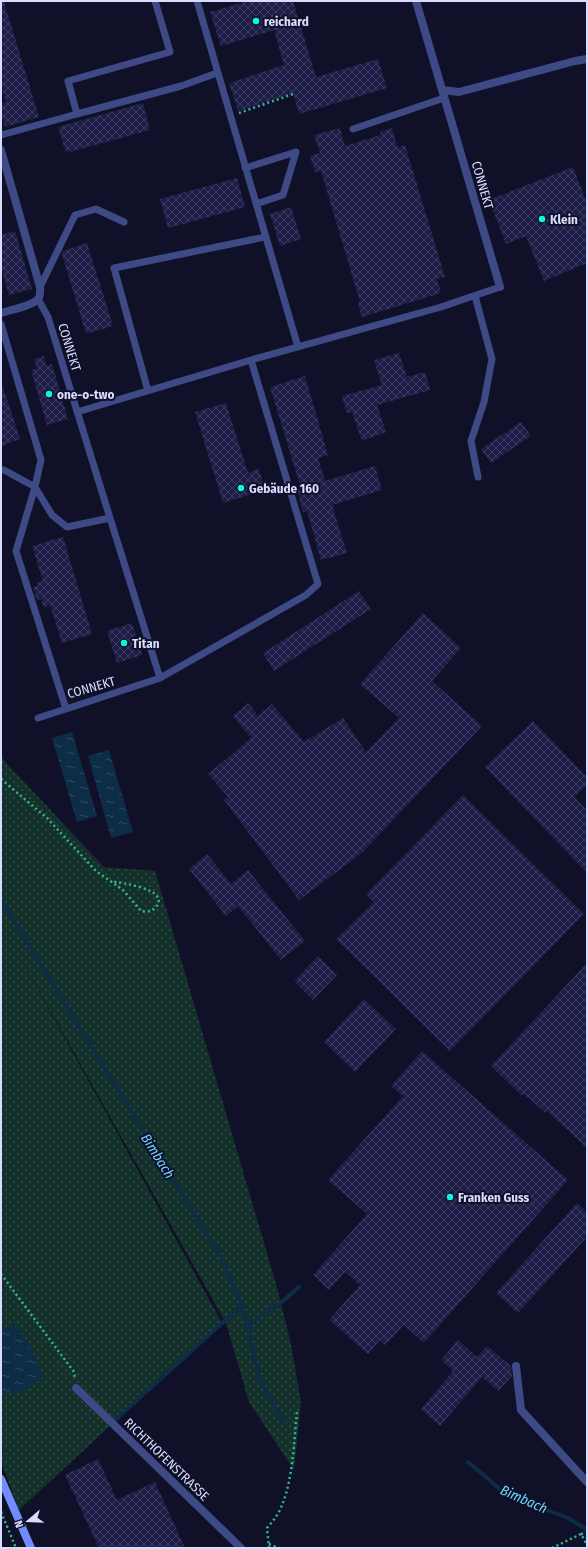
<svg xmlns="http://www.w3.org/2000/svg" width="588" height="1549" font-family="'Fira Sans Condensed',sans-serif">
	<defs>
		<pattern id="grass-dots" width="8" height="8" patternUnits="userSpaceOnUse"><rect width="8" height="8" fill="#13312a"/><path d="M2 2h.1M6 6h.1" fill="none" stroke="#354e4a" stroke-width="1.8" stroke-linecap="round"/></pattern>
		<pattern id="water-ripples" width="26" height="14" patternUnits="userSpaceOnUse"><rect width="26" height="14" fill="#0c2d45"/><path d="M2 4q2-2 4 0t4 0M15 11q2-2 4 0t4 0" fill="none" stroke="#2f4b61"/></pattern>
		<pattern id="building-cross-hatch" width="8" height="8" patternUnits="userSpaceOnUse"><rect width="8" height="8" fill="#1d1d48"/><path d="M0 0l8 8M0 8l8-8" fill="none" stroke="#3d3d63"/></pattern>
	</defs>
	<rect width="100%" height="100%" fill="#101128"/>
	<path fill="url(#grass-dots)" d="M1,756L8,765L104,867L155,871L276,1284L291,1344L301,1402L294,1470L249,1402L226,1323L9,937L222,1323L19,1510L1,1462Z"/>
	<path fill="url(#water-ripples)" d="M72,732L97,816L77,822L52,738Z
		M109,750L133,832L111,838L88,756Z
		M15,1324L32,1350L43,1378L17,1394L1,1392V1330Z"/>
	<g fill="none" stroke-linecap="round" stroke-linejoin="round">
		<path stroke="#0c2d45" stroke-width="4" d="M1,900L221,1257L242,1305L260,1380L285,1425
			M249,1330L251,1323L283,1301L299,1287
			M114,1421L242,1305
			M1,1448L2,1449
			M468,1462L501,1490L518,1496L539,1507L568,1518L586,1529"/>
	</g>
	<path fill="url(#building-cross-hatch)" d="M248,1H293L316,77L378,59L387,88L299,114L293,93L238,111L229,83L284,65L274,30L221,46L210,12Z
		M4,2L39,117L5,127L1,115V103L6,102L1,84V3Z
		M143,103L150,130L66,153L58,127Z
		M340,128L345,146L381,135L380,132L392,128L397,147L405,145L445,277L437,279L441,293L362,317L358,303L360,302L321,171L315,172L310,156L320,153L314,135Z
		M573,167L587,203V263L544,281L526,236L506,244L489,200Z
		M237,178L245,207L168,228L160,199Z
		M291,207L301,239L280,246L270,214Z
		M15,231L32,289L9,295L1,267V235Z
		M87,243L113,326L86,334L62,254L63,251Z
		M399,353L407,377L425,372L430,390L377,405L386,432L362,441L352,412L347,413L342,396L382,385L374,360Z
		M44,356L46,366L52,364L68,419L47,425L31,370L37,368L34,359Z
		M305,376L328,455L318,458L325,481L375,466L382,490L332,505L347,553L321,560L307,511L303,512L296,486L300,485L270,387Z
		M1,387H3L20,439L1,446Z
		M226,403L248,473L259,469L265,490L223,503L195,412Z
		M521,422L531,436L491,463L481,449Z
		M63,537L92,634L62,643L50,605L44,608L41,599L37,600L33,587L38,586L37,583L43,581L32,546Z
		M359,591L371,609L274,671L263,653Z
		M423,613L461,648L432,681L482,726L362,853L299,900L224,800L228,797L208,774L251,738L233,716L248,703L258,716L272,704L304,742L343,718L366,752L399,718L360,684Z
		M132,623L142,655L117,663L107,631Z
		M533,721L587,777V785L574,797L587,810V873L485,767Z
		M463,795L584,914L450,1051L336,939L374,902L366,894Z
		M207,854L231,884L248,870L305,941L281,960L238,906L226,916L189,869Z
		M318,956L337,975L313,1000L294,981Z
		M587,963V1148L547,1111L546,1113L524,1094L522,1096L491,1066Z
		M364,999L396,1029L355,1072L324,1042Z
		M422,1051L568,1180L424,1343L404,1325L385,1345L380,1340L368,1354L329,1320L360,1285L345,1272L329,1290L313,1275L367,1214L328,1180L403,1096L391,1086Z
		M577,1203L587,1212V1237L518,1313L496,1293Z
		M458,1340L477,1357L487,1346L511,1366L512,1376L498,1391L482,1377L440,1426L421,1409L453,1371L441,1360Z
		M98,1459L117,1500L155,1482L185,1548H99L65,1475Z"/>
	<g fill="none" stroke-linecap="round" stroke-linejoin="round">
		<path stroke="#33b792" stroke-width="2.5" stroke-dasharray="2 3" stroke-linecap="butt" d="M239,113L293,94
			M1,779L47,818L96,871L123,890L141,911C146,912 151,912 155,908C173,889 120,883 111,881
			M1,1274L74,1372L75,1379
			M1,1512L16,1548
			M581,1534L587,1533
			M269,1544L279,1548
			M269,1548L267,1528C273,1521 279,1514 282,1505C293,1479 294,1440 297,1412
			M552,1548L581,1534L587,1545"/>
		<path stroke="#3d4a85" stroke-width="7" d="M197,1L298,347
			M77,114L181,86L217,73
			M353,129L444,98
			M1,135L77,114L68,81L170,52L155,1
			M245,168L296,152
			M256,204L283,195L296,152
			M40,287L75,215L96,209L124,222
			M475,296L492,359L484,402L471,441L478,477
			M1,324L41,460L35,487L52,515L67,527L110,518L48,317L38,299
			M148,391L114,268L265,237
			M77,412L251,360L441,307L500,287
			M1,470H4L35,487L16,551L66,709L160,678L110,518
			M160,678L306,595L318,584L251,360
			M38,718L66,709"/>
		<path stroke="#3d4a85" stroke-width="8" d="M416,1L500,287
			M442,90L459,92L575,61L587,59
			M1,150L40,287C40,291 41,296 38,299C32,306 10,310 1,313
			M516,1366L521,1410L587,1482
			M76,1388L241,1548"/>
		<path stroke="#718cfc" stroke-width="8" d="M1,1479L31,1548"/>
	</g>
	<g fill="#09f9dd" stroke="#101128" stroke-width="1.5">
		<circle cx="256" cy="21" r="4"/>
		<circle cx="542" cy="219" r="4"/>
		<circle cx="49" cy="394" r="4"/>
		<circle cx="241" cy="488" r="4"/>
		<circle cx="124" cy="643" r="4"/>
		<circle cx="450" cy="1197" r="4"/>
	</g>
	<g text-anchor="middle" stroke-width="4" stroke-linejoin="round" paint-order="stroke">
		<g font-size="13" font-weight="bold" fill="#d8dcfe" stroke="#101128" text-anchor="start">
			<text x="264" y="26">reichard</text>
			<text x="550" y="224">Klein</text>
			<text x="57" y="399">one-o-two</text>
			<text x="249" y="493">Gebäude 160</text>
			<text x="132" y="648">Titan</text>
			<text x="458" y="1202">Franken Guss</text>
		</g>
		<g font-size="13" fill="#d8dcfe" stroke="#101128">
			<text transform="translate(483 185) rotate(74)" y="5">CONNEKT</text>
			<text transform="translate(70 347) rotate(73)" y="5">CONNEKT</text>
			<text transform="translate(91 687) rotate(-16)" y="5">CONNEKT</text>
			<text transform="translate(167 1459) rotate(44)" y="5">RICHTHOFENSTRASSE</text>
		</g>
		<g font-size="14" font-style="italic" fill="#68d7fc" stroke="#101128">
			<text transform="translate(158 1156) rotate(58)" y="5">Bimbach</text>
			<text transform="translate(524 1499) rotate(24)" y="5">Bimbach</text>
		</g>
	</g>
	<rect width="588" height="1549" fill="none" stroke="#d8dcfe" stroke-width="4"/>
	<g transform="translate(28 1521) rotate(251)" stroke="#101128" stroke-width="3" paint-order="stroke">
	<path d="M0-3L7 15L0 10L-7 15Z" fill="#d8dcfe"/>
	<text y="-6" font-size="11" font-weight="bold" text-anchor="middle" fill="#d8dcfe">N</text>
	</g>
</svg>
